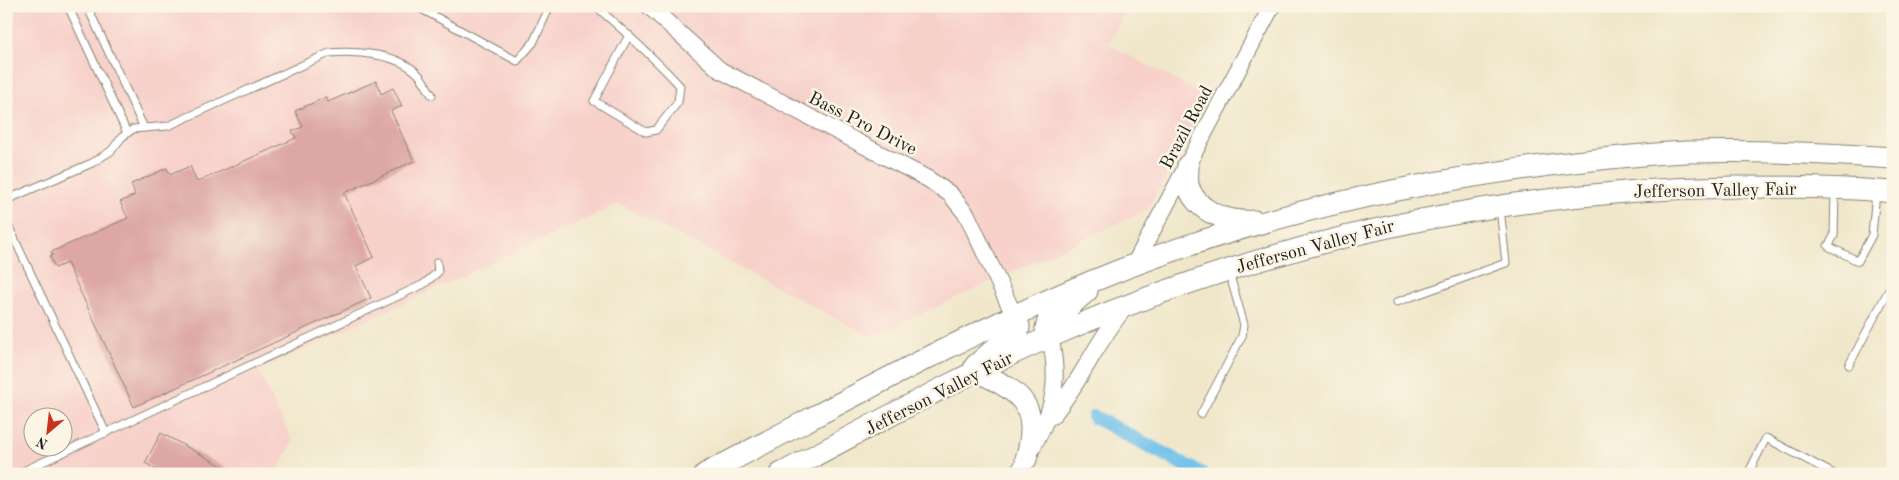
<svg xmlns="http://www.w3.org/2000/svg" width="1899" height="480" font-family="'Old Standard TT',serif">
	<rect width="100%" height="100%" fill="#fcf5e5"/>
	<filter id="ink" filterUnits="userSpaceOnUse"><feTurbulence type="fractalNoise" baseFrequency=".02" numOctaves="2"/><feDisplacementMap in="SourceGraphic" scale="10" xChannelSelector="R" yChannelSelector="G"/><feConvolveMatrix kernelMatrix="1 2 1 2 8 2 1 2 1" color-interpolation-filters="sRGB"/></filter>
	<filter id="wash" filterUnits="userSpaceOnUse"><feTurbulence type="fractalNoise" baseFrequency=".0096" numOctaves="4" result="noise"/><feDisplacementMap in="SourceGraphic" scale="20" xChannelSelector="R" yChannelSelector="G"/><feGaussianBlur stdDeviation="1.12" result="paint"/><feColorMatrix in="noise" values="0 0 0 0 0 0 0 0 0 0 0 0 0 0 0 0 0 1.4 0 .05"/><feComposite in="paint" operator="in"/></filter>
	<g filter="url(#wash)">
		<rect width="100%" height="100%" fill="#f0e7cb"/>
		<path fill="#f7d0ca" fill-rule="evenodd" d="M6,6H1129L1108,44L1209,98L1147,210L871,337L619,204L258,370L293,442L276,474H6ZM32,418H62V448H32Z"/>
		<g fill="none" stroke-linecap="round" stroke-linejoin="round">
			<path stroke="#6fc1eb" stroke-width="14" d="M1094,417L1202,474"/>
		</g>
		<g id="blocks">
			<path fill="#dda7a4" d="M376,81L381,94L393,88L402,106L391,111L414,161L344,193L374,257L356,266L371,298L134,407L67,263L55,268L50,256L53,255L51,252L128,218L120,202L135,195L131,184L167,168L170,175L190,166L197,182L296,138L292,131L303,127L295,111L326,97L328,102Z
				M161,433L237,474H164L145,463Z"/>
		</g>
	</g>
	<g filter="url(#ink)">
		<use href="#blocks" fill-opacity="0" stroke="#868274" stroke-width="1"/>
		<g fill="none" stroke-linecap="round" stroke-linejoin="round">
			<g stroke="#868274" stroke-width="9">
				<path id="service" d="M68,6L127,133
					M87,6L144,128
					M416,6L517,61L533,43L550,6
					M599,9C627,34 655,58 680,86L678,102L656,130L646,132L594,101L629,35
					M1835,191L1834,236L1828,246L1858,261L1872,235L1876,193
					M6,200L92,163L111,151L122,137L133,129L168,126L329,53C356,51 399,53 419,75C424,81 428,89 432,95
					M6,221L106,433
					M1397,302L1506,263L1500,208
					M1849,365L1893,282
					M1201,414L1242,336L1244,325L1229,272
					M17,474L424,284L438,272L437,262
					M1748,474L1766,438L1834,474
					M1888,474L1893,466"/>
			</g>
			<g stroke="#868274" stroke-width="18">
				<path id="tertiary" d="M649,6L720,70L928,179L950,194L967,215L1014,315
					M1134,265L1272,6
					M1052,416C1081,382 1097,340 1126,306
					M1018,474C1046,421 1064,399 1050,337"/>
			</g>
			<g stroke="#868274" stroke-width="23">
				<path id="primary" d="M1188,165C1188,171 1187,179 1188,185C1196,213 1229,223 1255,221
					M1050,337L1046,328L1049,318L1064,311L1087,291
					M975,366L999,345L1018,333L1019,326L1014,315
					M978,372C1023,392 1041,408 1026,459
					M705,474C833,408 960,336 1093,281C1236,222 1389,186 1542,166C1590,160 1638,154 1686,152C1755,150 1824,153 1893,158
					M780,474C870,427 959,376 1052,336C1270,242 1497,190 1735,187C1787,187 1840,187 1893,192"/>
			</g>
			<use href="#service" stroke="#fff" stroke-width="7"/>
			<use href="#tertiary" stroke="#fff" stroke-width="16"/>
			<use href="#primary" stroke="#fff" stroke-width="21"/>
		</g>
	</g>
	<g text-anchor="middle" stroke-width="5" stroke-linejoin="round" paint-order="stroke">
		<g font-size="18" fill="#1c1c1c" stroke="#fcf5e5">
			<text transform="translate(863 123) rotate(27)" y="6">Bass Pro Drive</text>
			<text transform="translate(1186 127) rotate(-62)" y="6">Brazil Road</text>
			<text transform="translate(1715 190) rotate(-1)" y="6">Jefferson Valley Fair</text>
			<text transform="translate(1315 246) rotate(-15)" y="6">Jefferson Valley Fair</text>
			<text transform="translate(939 393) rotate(-27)" y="6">Jefferson Valley Fair</text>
		</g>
	</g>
	<rect width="1899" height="480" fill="none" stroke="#fcf5e5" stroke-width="25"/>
	<g transform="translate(48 432) rotate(208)"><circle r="24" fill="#fcf5e5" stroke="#a29e95"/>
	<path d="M0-4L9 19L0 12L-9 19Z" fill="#c8321e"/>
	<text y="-8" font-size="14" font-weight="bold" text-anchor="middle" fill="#1c1c1c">N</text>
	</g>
</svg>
